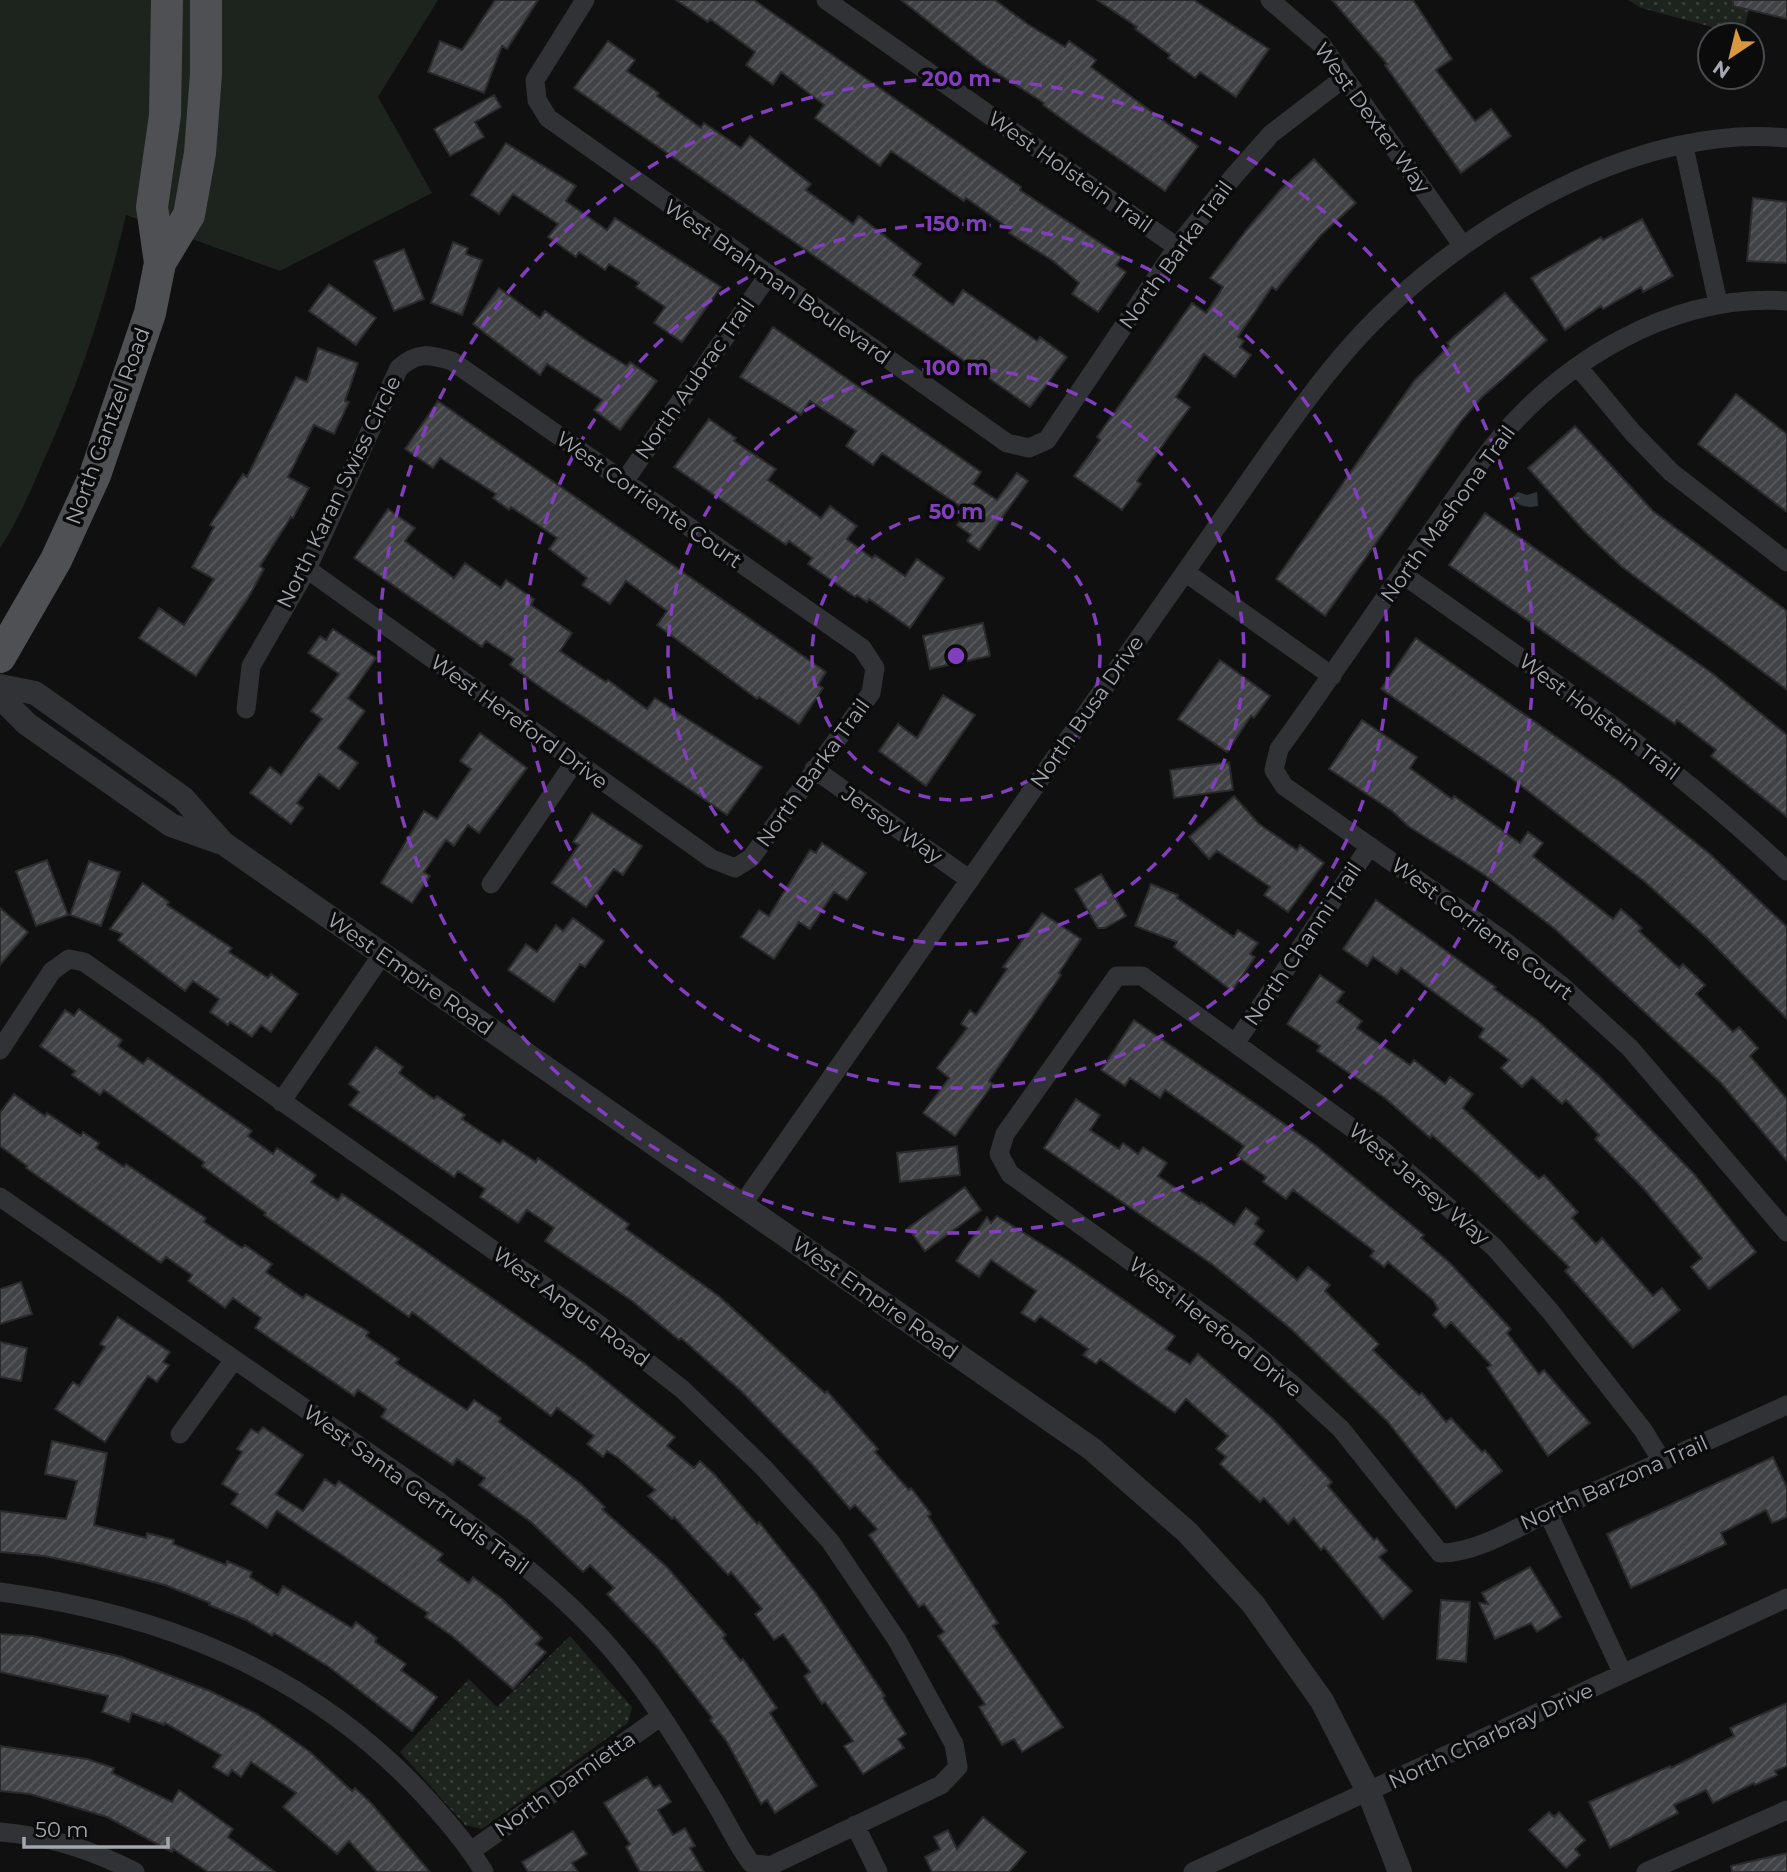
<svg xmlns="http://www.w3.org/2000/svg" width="1787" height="1872" font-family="Montserrat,sans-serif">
	<defs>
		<pattern id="park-dots" width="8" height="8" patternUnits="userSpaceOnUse" patternTransform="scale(1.75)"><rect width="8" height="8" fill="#1d231d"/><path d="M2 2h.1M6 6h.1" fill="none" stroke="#3b403b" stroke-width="1.8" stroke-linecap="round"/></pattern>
		<pattern id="water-ripples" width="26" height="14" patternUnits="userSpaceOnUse" patternTransform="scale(1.75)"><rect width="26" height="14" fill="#2d353a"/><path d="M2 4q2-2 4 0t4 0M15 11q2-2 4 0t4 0" fill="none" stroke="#484f54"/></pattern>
		<pattern id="building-hatch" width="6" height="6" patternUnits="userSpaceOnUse" patternTransform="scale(1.75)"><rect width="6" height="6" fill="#424346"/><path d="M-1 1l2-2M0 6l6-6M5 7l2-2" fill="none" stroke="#5a5b5e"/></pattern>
	</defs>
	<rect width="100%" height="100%" fill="#101011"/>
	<path fill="#1d231d" d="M0,0H438L378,97L432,193L280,271L126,215C106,301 80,382 43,462C30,492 18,521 0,548Z"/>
	<path fill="url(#park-dots)" d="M1628,0H1752L1742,35L1641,8Z
		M570,1636L632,1707L628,1723L482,1829L465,1825L400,1752L469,1679L497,1707Z"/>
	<path fill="url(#water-ripples)" d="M1518,492L1527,495L1537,492L1538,506C1529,508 1517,507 1513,497Z"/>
	<path fill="url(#building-hatch)" stroke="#2a2a2d" stroke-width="2" d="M495,0H538L507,49L502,46L484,93L428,72L440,41L462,50Z
		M676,0H754L1021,187L1020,190L1122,257L1116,265L1126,272L1098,312L1072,294L1079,283L1053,261L1009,233L1011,230L966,198L964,201L891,151L880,166L815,118L824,105L781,72L773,85L746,65L755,52L710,19L708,22Z
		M901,0H995L1029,25L1065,47L1069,41L1096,60L1091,67L1198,146L1165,191L1069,124L1043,105L1044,103L984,65Z
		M1097,0H1194L1269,49L1236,97L1200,72L1195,78L1168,58L1170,55L1135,29L1137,27Z
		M1332,0H1413L1452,59L1436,70L1475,121L1491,109L1511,136L1461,173L1385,65L1387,64Z
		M1733,0H1787V19L1733,6Z
		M608,41L635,60L627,71L659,93L657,96L701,128L704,123L741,148L750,136L811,184L806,190L853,224L859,216L921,264L913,275L953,305L963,290L1037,341L1040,337L1067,357L1030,407L574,88Z
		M494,95L501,107L475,122L484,137L450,156L434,129Z
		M506,143L576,186L566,201L607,230L615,218L721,287L682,342L654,323L665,307L636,287L639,283L609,264L605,270L579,252L576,257L548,237L558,224L513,194L499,214L471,195Z
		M1314,159L1356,203L1320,236L1276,290L1272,287L1238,337L1244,341L1240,347L1251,355L1235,377L1204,354L1176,397L1190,407L1137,481L1141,484L1122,510L1074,476L1100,440L1097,437L1192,303L1206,313L1223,287L1210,278L1248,228L1281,189Z
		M1753,198L1787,202V263L1747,261Z
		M1642,219L1673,276L1643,292L1641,287L1603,309L1601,306L1565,330L1531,278L1601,237L1603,240Z
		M453,242L468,248L466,254L482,260L462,315L431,303Z
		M404,249L424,299L394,311L374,261Z
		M329,284L376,318L356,345L309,311Z
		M499,288L540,318L545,311L586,340L627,366L630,362L657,381L620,430L594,410L602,400L547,364L540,375L473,324Z
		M1505,293L1547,340L1482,397L1462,420L1325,616L1276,579L1414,381L1449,346L1447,343Z
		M773,327L981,472L973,484L997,500L1017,473L1028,481L979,550L967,541L971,535L957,525L967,511L882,453L873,465L846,446L856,431L810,401L801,415L740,377Z
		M318,348L358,363L345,401L349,402L334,434L314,425L288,477L309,488L293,518L291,517L260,566L264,569L248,598L196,676L139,638L159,608L184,625L214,579L192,567L214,527L210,525L243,474L247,477L296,377L307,382Z
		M1736,394L1787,434V512L1698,444Z
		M438,401L826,672L818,685L823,688L799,724L759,697L757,699L657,625L667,611L626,581L610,604L582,585L587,578L549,549L557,538L511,507L509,510L493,498L496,494L440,458L433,468L405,449Z
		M709,419L736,438L734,441L776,469L768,480L821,518L830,506L857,526L847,539L872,558L875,555L905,576L917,559L944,578L910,628L869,599L867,602L857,595L855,597L808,564L812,558L789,541L786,545L674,467Z
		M1575,426L1653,511L1787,611V690L1622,567L1585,532L1528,468Z
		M388,509L415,528L405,541L454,578L465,563L501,588L506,580L534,599L531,605L572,633L560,651L606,682L608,680L647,709L655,698L762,767L727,815L543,689L510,665L514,659L486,641L482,647L354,558Z
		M1485,513L1712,673L1787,735V817L1711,756L1716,750L1677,720L1675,724L1449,565Z
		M983,623L990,656L930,669L923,636Z
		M333,629L376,658L348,698L365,711L338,748L358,763L339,789L319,774L297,803L303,808L291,824L250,793L270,767L281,775L322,719L311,711L339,674L308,653L320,636L326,640Z
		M1416,638L1619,781L1710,854L1787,927V1019L1707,938L1645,882L1511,778L1381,689Z
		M1220,660L1270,696L1254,718L1251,716L1227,752L1178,719Z
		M943,695L975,715L926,786L879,751L898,724L917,738Z
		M1362,720L1417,757L1410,768L1452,799L1454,796L1520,843L1528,832L1543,843L1533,856L1613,919L1621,909L1642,928L1639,931L1679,968L1683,964L1705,985L1696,994L1733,1032L1739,1027L1758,1048L1750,1056L1787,1099V1161L1721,1083L1555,929L1483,874L1408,826L1392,811L1329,769Z
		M480,733L527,768L479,833L468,825L454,846L446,840L424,872L430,876L412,903L381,883L424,811L437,819L471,769L460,761Z
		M1229,762L1233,790L1174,798L1170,770Z
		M1234,796L1259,824L1297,850L1300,845L1324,863L1288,912L1264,895L1270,887L1217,851L1209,859L1189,837Z
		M592,813L642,846L623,875L614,869L586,907L552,883L579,845L573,842Z
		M822,843L866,873L847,900L834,892L810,929L799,922L774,959L741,937L759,910L769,916L810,850L816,853Z
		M47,860L68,915L36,926L16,871Z
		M89,861L120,872L101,926L70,915Z
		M1101,874L1126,916L1105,928H1098L1075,889Z
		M143,883L169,902L167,905L232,948L229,952L268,978L271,974L298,994L271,1032L261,1025L252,1037L230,1022L228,1025L210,1012L219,999L193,981L185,991L118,940L122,934L110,929Z
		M1151,884L1178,895L1177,898L1234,937L1238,930L1258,943L1250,954L1255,957L1232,991L1174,947L1177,942L1135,926Z
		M1376,900L1496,987L1494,989L1538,1021L1600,1077L1694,1174L1756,1252L1709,1289L1691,1267L1702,1258L1643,1188L1595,1139L1599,1135L1566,1100L1562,1104L1532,1077L1522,1087L1501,1068L1509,1060L1479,1037L1484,1029L1401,968L1397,974L1373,957L1367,966L1343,949Z
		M0,908L28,932L0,965Z
		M1042,913L1081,939L1059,973L1061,975L989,1081L993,1084L955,1136L923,1113L949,1078L937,1068L967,1028L961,1024L970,1010L976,1015L1007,969L1003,967Z
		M573,918L604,941L585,967L580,964L554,1002L508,970L526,944L537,952L556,925L563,931Z
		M1320,975L1344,992L1337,1002L1362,1021L1357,1028L1410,1065L1414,1060L1445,1084L1450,1077L1473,1094L1463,1108L1539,1179L1544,1175L1578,1212L1572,1218L1596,1244L1602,1238L1653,1296L1662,1288L1680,1310L1633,1348L1565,1271L1569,1267L1477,1175L1432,1135L1430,1138L1385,1098L1317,1051L1320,1046L1287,1024Z
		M79,1009L122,1040L118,1046L143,1064L148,1058L252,1131L248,1136L273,1154L277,1148L316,1175L311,1182L338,1200L342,1194L414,1243L584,1363L675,1437L667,1446L694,1468L700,1461L715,1475L757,1524L759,1522L815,1592L885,1696L883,1698L906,1734L898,1739L904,1748L863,1774L844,1746L853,1741L825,1702L822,1704L804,1676L810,1672L783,1634L774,1640L755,1614L762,1609L731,1572L728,1575L674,1517L672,1519L648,1496L655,1490L618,1458L607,1451L603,1457L587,1444L594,1436L557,1408L551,1416L412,1312L409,1317L361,1283L264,1215L266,1213L202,1166L204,1162L104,1090L100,1095L72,1075L75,1071L40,1046L65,1010L74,1016Z
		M1134,1020L1315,1145L1424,1235L1421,1238L1450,1263L1511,1329L1507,1333L1539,1374L1544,1370L1590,1423L1548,1456L1487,1368L1491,1365L1451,1322L1445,1328L1433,1315L1438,1309L1433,1300L1388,1262L1384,1267L1370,1256L1374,1251L1293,1190L1286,1199L1263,1182L1266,1177L1237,1156L1244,1146L1165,1090L1160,1098L1130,1078L1125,1086L1101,1070Z
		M376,1047L403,1067L399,1073L434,1099L437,1096L465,1115L462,1119L500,1144L503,1140L536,1162L538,1158L629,1224L626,1229L720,1297L825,1393L827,1391L878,1449L875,1452L909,1490L911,1488L931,1514L928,1516L998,1623L993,1626L1063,1727L1022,1752L1014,1739L1002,1745L979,1707L985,1704L938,1636L944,1632L924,1604L919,1607L869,1535L877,1529L855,1505L850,1509L812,1464L741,1391L681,1338L679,1340L632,1301L545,1241L554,1228L527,1210L518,1223L480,1197L485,1189L458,1171L454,1177L349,1105L359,1092L349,1084Z
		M14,1094L45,1116L47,1113L81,1136L83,1132L99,1143L96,1148L124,1167L126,1164L206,1218L204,1222L242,1248L245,1245L272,1264L266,1272L303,1298L306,1294L369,1332L366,1336L399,1359L396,1363L467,1410L474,1400L501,1418L499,1422L580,1483L605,1507L602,1509L666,1566L726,1635L723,1638L741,1661L743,1659L777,1708L770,1713L817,1786L775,1813L767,1800L761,1804L727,1742L710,1720L712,1718L657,1647L607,1594L614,1588L590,1565L583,1572L531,1522L479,1485L485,1478L457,1459L453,1465L381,1417L386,1409L358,1390L354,1396L255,1328L261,1318L233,1298L225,1308L188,1281L192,1275L166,1257L161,1263L26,1168L27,1166L0,1146V1113Z
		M1076,1099L1100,1115L1090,1130L1119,1149L1123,1143L1138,1154L1143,1147L1167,1163L1158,1176L1200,1204L1201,1202L1234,1225L1246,1208L1259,1218L1255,1224L1264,1231L1254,1244L1297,1280L1308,1267L1330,1285L1325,1291L1379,1344L1373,1350L1381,1358L1419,1395L1422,1393L1446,1422L1451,1418L1482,1452L1485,1450L1502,1471L1456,1508L1387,1421L1291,1329L1213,1265L1044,1148Z
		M957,1146L960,1175L900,1182L897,1153Z
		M965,1187L981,1210L925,1251L908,1228Z
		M997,1216L1067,1260L1175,1336L1166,1349L1190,1364L1198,1354L1272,1418L1332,1482L1328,1486L1374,1540L1377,1538L1387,1551L1379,1557L1412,1591L1383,1619L1324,1547L1321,1550L1294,1518L1288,1524L1264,1498L1260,1502L1220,1464L1226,1457L1216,1449L1228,1436L1186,1399L1175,1413L1100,1359L1096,1364L1083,1355L1088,1349L1040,1316L1035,1322L1021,1313L1036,1291L991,1260L979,1277L956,1261L987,1217L991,1223Z
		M21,1282L32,1314L0,1324V1289Z
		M118,1317L170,1352L163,1362L169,1365L157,1382L148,1376L105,1442L55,1409L73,1382L79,1386L105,1347L100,1344Z
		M0,1342L27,1348L21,1381L0,1377Z
		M263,1427L303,1455L276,1494L303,1511L325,1479L335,1486L339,1481L443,1554L438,1560L469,1583L473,1577L502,1599L542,1638L536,1644L546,1652L513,1689L452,1636L425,1617L428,1613L277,1511L267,1528L231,1504L238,1494L222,1484L242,1452L237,1449L251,1429L258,1433Z
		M52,1441L107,1453L94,1525L146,1538L147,1533L174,1540L173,1544L226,1565L227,1561L252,1572L250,1577L278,1595L283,1586L352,1628L356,1622L377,1638L375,1642L406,1664L401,1670L437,1697L412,1731L329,1667L274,1633L272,1636L246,1620L209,1605L210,1603L165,1585L83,1564L44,1556L0,1552V1511L66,1519L77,1481L45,1474Z
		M1773,1457L1787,1488V1517L1772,1523L1766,1510L1721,1533L1726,1544L1631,1588L1607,1534Z
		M1530,1567L1561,1617L1537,1632L1531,1623L1495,1639L1479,1603L1488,1604L1482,1593Z
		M1441,1600L1470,1602L1466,1662L1437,1659Z
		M0,1634L33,1636L122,1657L210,1691L257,1714L310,1752L352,1791L355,1788L372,1804L430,1872H377L349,1841L337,1854L283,1807L296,1793L251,1762L241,1777L232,1770L228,1776L213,1767L221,1755L165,1723L164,1725L132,1713L129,1722L102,1712L108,1696L0,1672Z
		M1787,1703V1766L1775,1771L1777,1775L1755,1785L1754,1783L1713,1803L1706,1790L1674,1805L1678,1813L1610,1848L1589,1802L1670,1766L1671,1768L1734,1736L1730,1728Z
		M0,1746L87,1759L114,1768L112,1773L172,1802L179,1790L233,1829L228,1837L275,1872H208L173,1849L172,1852L107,1817L30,1794L0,1791Z
		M647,1777L654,1788L660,1785L671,1802L658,1810L673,1835L685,1828L695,1846L690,1848L704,1872H640L626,1847L630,1844L604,1803Z
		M1549,1812L1554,1817L1559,1812L1585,1840L1575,1849L1580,1855L1566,1868L1529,1830Z
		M983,1817L1026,1852L1009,1872H932L925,1857L940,1849L934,1837L948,1830L957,1849Z
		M573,1831L587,1854L572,1863L578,1872H528L522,1862Z
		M1787,1853V1872H1732L1731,1866Z"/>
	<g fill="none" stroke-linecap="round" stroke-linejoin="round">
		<path stroke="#313236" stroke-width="19" d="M585,0L535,80L537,100L548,118L1007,443L1029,448L1047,440L1177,247L1233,177L1271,134L1344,78
			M826,0L1177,247
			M1270,0L1321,44L1463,246
			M1684,147L1718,303
			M1787,301C1672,293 1560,361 1490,450C1465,482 1443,516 1419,549C1372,616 1327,683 1279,749L1274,770L1284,786L1503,940L1562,986L1630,1048L1787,1232
			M1579,368L1633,433L1671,472L1787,562
			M623,483L768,276
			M1185,572L1332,676
			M1402,574C1535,668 1669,759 1787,871
			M246,709L251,666L307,569L399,368C417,352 429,354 452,361L862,648L875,668L871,693L751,858L735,868L712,859L307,569
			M814,769L970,880
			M491,884L574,763
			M1236,1042L1370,846
			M0,1050L52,971L69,959L84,962L597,1323L682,1389L764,1468L830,1541L897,1640L954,1744L958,1767L941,1785L770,1866L751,1863C736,1843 726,1820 713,1799C684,1752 654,1700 618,1657C567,1595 501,1547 437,1500L0,1197
			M281,1102L382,955
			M742,1205L1272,448C1305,402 1338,356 1379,316C1477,219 1644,123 1787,138
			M180,1434L233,1361
			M1662,1461L1643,1430L1550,1311L1494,1247L1381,1149L1142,976H1117L1005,1134L999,1154L1010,1174L1238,1339L1293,1385L1341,1429L1440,1553C1478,1553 1519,1526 1554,1510C1632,1475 1709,1440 1787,1405
			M1548,1513L1623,1674
			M0,1592C161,1614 305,1670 418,1789C442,1815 466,1842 484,1872
			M855,1825L878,1872
			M0,1832C49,1836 91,1849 135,1872
			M471,1851L660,1717
			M1193,1872L1787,1598
			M1646,1872L1787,1810"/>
		<path stroke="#313236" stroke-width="24" d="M0,686L35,693L183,798L223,843L1092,1449L1187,1532L1253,1604L1322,1701L1369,1793L1400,1872
			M0,697L27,724L171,825L219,842"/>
		<path stroke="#4e5054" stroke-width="32" d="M160,263L152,207L165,115L167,0
			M0,657L56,560L95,475L150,313L160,263L189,215L200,153L206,74V0"/>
	</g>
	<g fill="none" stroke="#813fbd" stroke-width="3.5" stroke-dasharray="12 9">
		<circle cx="956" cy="656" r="144"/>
		<circle cx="956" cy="656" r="288"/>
		<circle cx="956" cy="656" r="432"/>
		<circle cx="956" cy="656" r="577"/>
	</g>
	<g text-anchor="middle" stroke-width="7" stroke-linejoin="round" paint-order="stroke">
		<g font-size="21" fill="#a3a8b0" stroke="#0b0b0c">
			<text transform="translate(1372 118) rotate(54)" y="7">West Dexter Way</text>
			<text transform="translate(1070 172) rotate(35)" y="7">West Holstein Trail</text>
			<text transform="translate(1176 255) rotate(-54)" y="7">North Barka Trail</text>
			<text transform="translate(777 282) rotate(35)" y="7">West Brahman Boulevard</text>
			<text transform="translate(695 379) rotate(-55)" y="7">North Aubrac Trail</text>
			<text transform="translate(108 426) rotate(-70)" y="7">North Gantzel Road</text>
			<text transform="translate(339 492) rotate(-64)" y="7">North Karan Swiss Circle</text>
			<text transform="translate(649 500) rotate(35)" y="7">West Corriente Court</text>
			<text transform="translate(1448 514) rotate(-54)" y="7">North Mashona Trail</text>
			<text transform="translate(1087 712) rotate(-55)" y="7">North Busa Drive</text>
			<text transform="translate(1599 717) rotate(37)" y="7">West Holstein Trail</text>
			<text transform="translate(519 722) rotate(36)" y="7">West Hereford Drive</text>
			<text transform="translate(813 773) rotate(-54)" y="7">North Barka Trail</text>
			<text transform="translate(892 825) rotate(35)" y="7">Jersey Way</text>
			<text transform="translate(1482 929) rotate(37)" y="7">West Corriente Court</text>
			<text transform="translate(1303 944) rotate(-56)" y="7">North Channi Trail</text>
			<text transform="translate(410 974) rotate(35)" y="7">West Empire Road</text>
			<text transform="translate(1419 1184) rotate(40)" y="7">West Jersey Way</text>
			<text transform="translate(875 1298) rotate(35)" y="7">West Empire Road</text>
			<text transform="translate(571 1307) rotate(36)" y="7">West Angus Road</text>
			<text transform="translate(1215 1327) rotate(38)" y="7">West Hereford Drive</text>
			<text transform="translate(1614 1483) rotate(-24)" y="7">North Barzona Trail</text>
			<text transform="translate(416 1490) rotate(36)" y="7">West Santa Gertrudis Trail</text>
			<text transform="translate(1491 1736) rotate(-25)" y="7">North Charbray Drive</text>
			<text transform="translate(565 1784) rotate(-35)" y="7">North Damietta</text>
		</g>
	</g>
	<circle cx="956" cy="656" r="10" fill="#813fbd" stroke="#0b0b0c" stroke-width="3.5"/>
	<g font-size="21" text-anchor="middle" font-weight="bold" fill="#813fbd" stroke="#0b0b0c" stroke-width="7" stroke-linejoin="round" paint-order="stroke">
		<text x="956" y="86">200 m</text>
		<text x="956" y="231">150 m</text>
		<text x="956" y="375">100 m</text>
		<text x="956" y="519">50 m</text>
	</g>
	<g transform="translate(1731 56) rotate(215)"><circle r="33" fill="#0b0b0c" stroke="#484a4e" stroke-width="2"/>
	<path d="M0-5L12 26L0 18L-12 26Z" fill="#d99840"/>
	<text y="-10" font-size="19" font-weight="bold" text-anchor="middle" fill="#a3a8b0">N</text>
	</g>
	<path d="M24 1837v10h144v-10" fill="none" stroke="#a3a8b0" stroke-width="3.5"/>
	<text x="35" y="1837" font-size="21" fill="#a3a8b0" stroke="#0b0b0c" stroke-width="5" paint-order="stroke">50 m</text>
</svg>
